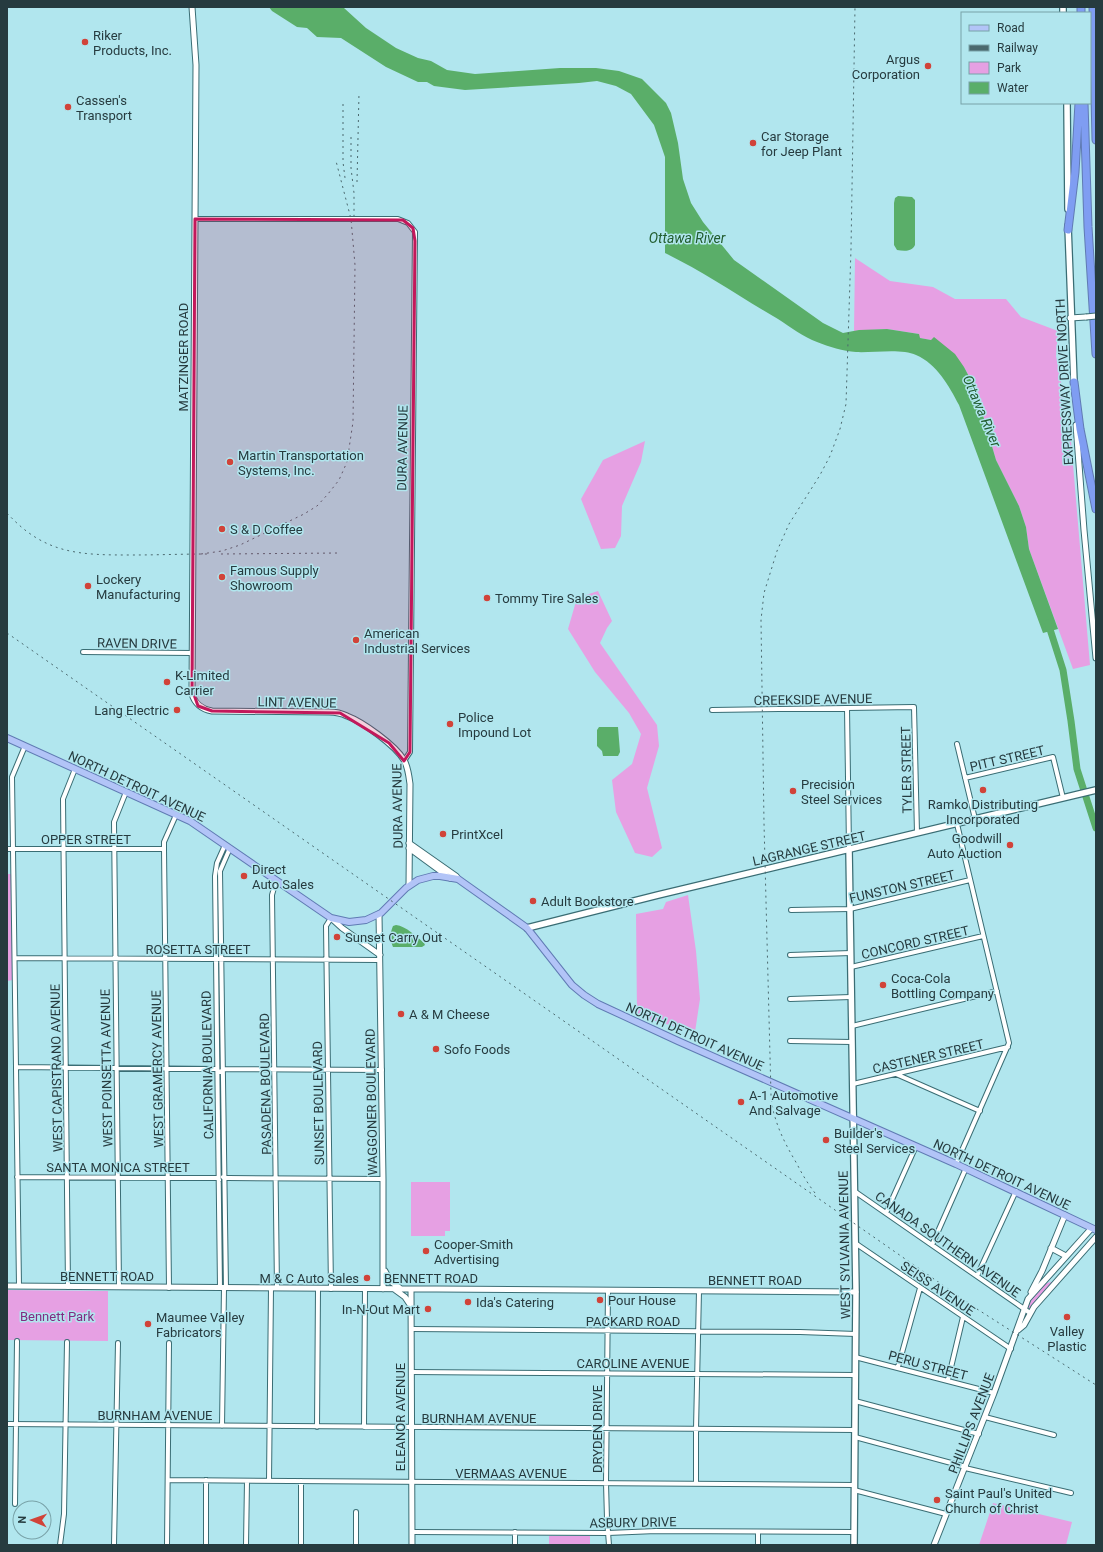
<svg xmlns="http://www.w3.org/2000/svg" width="1103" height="1552" font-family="Roboto,sans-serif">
	<rect width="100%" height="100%" fill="#b1e6ee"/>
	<path fill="#e6a0e3" d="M855,258L890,281L933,287L955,299H1006L1021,317L1058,331L1056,356L1070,429L1090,665L1073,669L1029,549L1026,527L1019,506L996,460L975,388L964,367L931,340L919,338V334L887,329L854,331Z
		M645,441L641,462L622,506L621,536L615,548L601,549L581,499L603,460Z
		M598,591L612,621L607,628L600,643L657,725L659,746L647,788L662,848L652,857L635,853L616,812L612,780L632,764L641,734L629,713L595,672L568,629L577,598Z
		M7,874H11L13,980L7,981Z
		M688,895L696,951L700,999L695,1032L637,1016L636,914L663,909L666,902Z
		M411,1182H450V1231H445V1236H411Z
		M1052,1282L1031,1308L1028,1309C1029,1299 1041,1282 1052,1282Z
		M7,1290L108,1291V1341L7,1340Z
		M993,1503L1072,1522L1066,1545H979Z
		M549,1536H590V1545H549Z"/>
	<path fill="#5aae69" d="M269,7H340L344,8L366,28L396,48L418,58L431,61L447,70L475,74L560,68H596L619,71L642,79L666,103L671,113L678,143L683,179L691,203L703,222L734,260L823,323L843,333L859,330L887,329L919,334L920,338L931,340L934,337L955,354L964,367L975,388L996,460L1019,506L1026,527L1029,549L1058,629L1043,633L959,405C949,386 937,364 916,355C902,348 872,353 856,352C843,351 829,347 817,342C804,337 790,327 778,319C740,297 704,272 665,253V157L654,125L631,94L616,86L597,81L579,83L465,90L434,86L427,82H418L386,67L341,38L317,37L307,28L297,27L272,11Z
		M898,196L912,197L915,200V245C912,252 904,251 897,250L894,245V203L895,198Z
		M599,727H618L620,752L618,756H603L602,751L597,746V730Z
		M396,925C406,926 417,937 424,943L425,945L422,947H393C390,941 390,932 393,926Z"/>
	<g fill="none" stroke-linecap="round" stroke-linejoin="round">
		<path stroke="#5aae69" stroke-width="7" d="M1048,623L1063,670L1071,721L1077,769L1096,828"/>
		<g stroke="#3a6d74" stroke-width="6">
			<path id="minor" d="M195,219H398L408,223L415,232L410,752L404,761
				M83,652L192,653
				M847,708L849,849
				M712,710L914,707L917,833
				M957,744L975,819
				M965,778L1053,757L1063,798
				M7,849H164
				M791,910L850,909L970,880
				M790,955L851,953
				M15,958L380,960
				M851,967L983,936
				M790,999L851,997
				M852,1026L997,991
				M790,1041L852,1042
				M16,1067L217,1069L219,1072H221L223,1069L382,1070
				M896,1074L980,1111
				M853,1084L1008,1047
				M956,1164L1009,1043L957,824
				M17,1177L218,1178L219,1180
				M223,1177L224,1178H228L383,1179
				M854,1191L1030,1313
				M886,1213L916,1146
				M855,1243L1011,1349
				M932,1245L966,1168
				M977,1276L1016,1191
				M19,1286L12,777L25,746
				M68,1287L63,799L75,769
				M119,1287L114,822L126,792
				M169,1288L164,849V842L176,815
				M220,1288L215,876L217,863L225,845
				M226,1288L220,871L230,848
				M277,1288L272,895L274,888L278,882
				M331,1289L326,926L331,918
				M608,1290L606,1483L607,1519L609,1545
				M411,1329L800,1332L856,1334
				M855,1357L994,1393
				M898,1367L920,1288
				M411,1372L855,1375
				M948,1380L963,1317
				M855,1401L979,1434
				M985,1417L1054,1435
				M7,1424L855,1430
				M222,1426L224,1288
				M317,1427L318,1289
				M364,1427L365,1289
				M855,1437L966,1467
				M965,1468L1071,1493
				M168,1480L854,1485
				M269,1481L271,1288
				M696,1484V1429L699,1291
				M854,1490L946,1514
				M15,1504L17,1341
				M356,1512V1545
				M412,1532L608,1533L656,1531L854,1532
				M515,1532V1545
				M60,1545L64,1514L67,1342
				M114,1545L118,1343
				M167,1545L169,1343
				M206,1545V1480
				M246,1545L247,1481
				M301,1545V1481
				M758,1545V1532"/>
		</g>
		<g stroke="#3a6d74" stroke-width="7">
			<path id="tertiary" d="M192,7L196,65L192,694C195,704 201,709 212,711L329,712C336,712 341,713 347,716C363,722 395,745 404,760C408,767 409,776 410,784L409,885
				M1070,318L1086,317
				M1076,425L1084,530L1096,658
				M409,843L456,876L458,879
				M409,848L450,878
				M379,914L383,1179V1289
				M331,918L342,928L380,955
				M1051,1248L1066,1256
				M385,1271L390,1281L400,1288
				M7,1286L856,1292
				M394,1289L405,1297L411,1306
				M411,1289L412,1545
				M1031,1292L1042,1271L1065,1215
				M1018,1330L1024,1325L1034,1307L1096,1237
				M934,1545L994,1393L1028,1299L1090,1230"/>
		</g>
		<g stroke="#3a6d74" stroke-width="8">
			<path id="secondary" d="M1063,7V13
				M1067,103L1068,209
				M1068,226L1074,382
				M849,849L856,1292L854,1545
				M527,928L658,895L1096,790"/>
		</g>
		<g stroke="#607bb3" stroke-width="8">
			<path id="primary" d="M7,738L190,821L331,918L349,922L366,920L381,913L406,888L418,880L433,876H440L458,879L527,928L572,985L584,995L598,1004L678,1041L956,1164L1096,1230"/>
		</g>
		<g stroke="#607bb3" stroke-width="9">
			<path id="motorway" d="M1081,7V13
				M1093,7L1096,140
				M1084,103L1088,227L1096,354
				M1068,230L1075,172L1079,103
				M1074,382L1080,429L1096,509"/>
		</g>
		<use href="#minor" stroke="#fff" stroke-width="4"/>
		<use href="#tertiary" stroke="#fff" stroke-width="5"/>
		<use href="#secondary" stroke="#fff" stroke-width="5.5"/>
		<use href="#primary" stroke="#b2c4f7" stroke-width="6"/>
		<use href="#motorway" stroke="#7f9df2" stroke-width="7"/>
		<path stroke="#4b696e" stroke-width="1" stroke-dasharray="2 4" stroke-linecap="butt" d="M343,104V162L345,178
			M351,137V168L354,193V217
			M357,182L359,93
			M7,513C45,555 81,555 133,555C157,555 182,554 207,554
			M201,554L222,551L240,545L304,514L317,506L328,494L339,480L347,462L353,422L355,265L351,219L336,161
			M221,554L340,553
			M7,633L977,1309L1096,1385
			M815,1193C808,1184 802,1174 797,1164C784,1142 773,1121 771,1095L764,823L761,620L764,593L777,551L789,524L820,475L830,456L840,429L846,404L851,249L855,7"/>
		<g stroke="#3a6d74" stroke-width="7" stroke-linecap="butt">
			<path id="tertiary-bridge" d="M1086,317L1096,316"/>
		</g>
		<use href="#tertiary-bridge" stroke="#fff" stroke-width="5"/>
	</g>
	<path fill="#c2185b" fill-opacity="0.2" stroke="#c2185b" stroke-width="3" stroke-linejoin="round" d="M195,219L403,220L413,228L415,241L410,752L404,761L389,743L340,713L212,711L198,706L192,689Z"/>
	<g fill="#d14339" stroke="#b1e6ee" stroke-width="1.5">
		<circle cx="85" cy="42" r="4"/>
		<circle cx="928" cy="66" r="4"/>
		<circle cx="68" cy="107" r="4"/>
		<circle cx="753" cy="143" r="4"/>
		<circle cx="230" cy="462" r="4"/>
		<circle cx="222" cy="529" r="4"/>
		<circle cx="222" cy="577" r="4"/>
		<circle cx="88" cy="586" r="4"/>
		<circle cx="487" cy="598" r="4"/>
		<circle cx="356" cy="640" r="4"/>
		<circle cx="167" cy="682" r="4"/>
		<circle cx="177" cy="710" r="4"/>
		<circle cx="450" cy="724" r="4"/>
		<circle cx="983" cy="790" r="4"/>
		<circle cx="793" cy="791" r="4"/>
		<circle cx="443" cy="834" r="4"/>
		<circle cx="1010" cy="845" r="4"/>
		<circle cx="244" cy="876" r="4"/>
		<circle cx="533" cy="901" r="4"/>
		<circle cx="337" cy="937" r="4"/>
		<circle cx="883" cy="985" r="4"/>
		<circle cx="401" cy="1014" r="4"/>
		<circle cx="436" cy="1049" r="4"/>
		<circle cx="741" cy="1102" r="4"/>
		<circle cx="826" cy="1140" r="4"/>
		<circle cx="426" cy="1251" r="4"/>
		<circle cx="367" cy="1278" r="4"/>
		<circle cx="600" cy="1300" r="4"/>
		<circle cx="468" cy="1302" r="4"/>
		<circle cx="428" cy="1309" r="4"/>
		<circle cx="1067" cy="1317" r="4"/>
		<circle cx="148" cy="1324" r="4"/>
		<circle cx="937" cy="1500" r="4"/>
	</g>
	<g text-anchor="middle" stroke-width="3" stroke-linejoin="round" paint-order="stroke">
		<g font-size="13" fill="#263b3f" stroke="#b1e6ee" text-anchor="start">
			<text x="93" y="40">Riker<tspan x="93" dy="15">Products, Inc.</tspan></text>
			<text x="920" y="64" text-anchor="end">Argus<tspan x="920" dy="15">Corporation</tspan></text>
			<text x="76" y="105">Cassen's<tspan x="76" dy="15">Transport</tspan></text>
			<text x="761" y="141">Car Storage<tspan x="761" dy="15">for Jeep Plant</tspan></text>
			<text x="238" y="460">Martin Transportation<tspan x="238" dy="15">Systems, Inc.</tspan></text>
			<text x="230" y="534">S &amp; D Coffee</text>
			<text x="230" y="575">Famous Supply<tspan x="230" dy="15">Showroom</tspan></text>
			<text x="96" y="584">Lockery<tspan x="96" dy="15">Manufacturing</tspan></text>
			<text x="495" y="603">Tommy Tire Sales</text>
			<text x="364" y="638">American<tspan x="364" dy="15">Industrial Services</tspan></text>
			<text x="175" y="680">K-Limited<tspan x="175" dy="15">Carrier</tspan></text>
			<text x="169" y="715" text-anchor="end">Lang Electric</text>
			<text x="458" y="722">Police<tspan x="458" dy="15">Impound Lot</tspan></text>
			<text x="801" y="789">Precision<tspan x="801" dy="15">Steel Services</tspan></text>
			<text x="983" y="809" text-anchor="middle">Ramko Distributing<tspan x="983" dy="15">Incorporated</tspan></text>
			<text x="451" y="839">PrintXcel</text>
			<text x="1002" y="843" text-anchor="end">Goodwill<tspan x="1002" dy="15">Auto Auction</tspan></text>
			<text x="252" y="874">Direct<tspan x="252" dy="15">Auto Sales</tspan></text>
			<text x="541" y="906">Adult Bookstore</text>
			<text x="345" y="942">Sunset Carry Out</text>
			<text x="891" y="983">Coca-Cola<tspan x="891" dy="15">Bottling Company</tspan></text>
			<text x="409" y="1019">A &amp; M Cheese</text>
			<text x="444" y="1054">Sofo Foods</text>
			<text x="749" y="1100">A-1 Automotive<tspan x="749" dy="15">And Salvage</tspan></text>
			<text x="834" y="1138">Builder's<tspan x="834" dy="15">Steel Services</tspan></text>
			<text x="434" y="1249">Cooper-Smith<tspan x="434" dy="15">Advertising</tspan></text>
			<text x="359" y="1283" text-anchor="end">M &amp; C Auto Sales</text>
			<text x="608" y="1305">Pour House</text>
			<text x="476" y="1307">Ida's Catering</text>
			<text x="420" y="1314" text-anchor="end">In-N-Out Mart</text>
			<text x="156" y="1322">Maumee Valley<tspan x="156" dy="15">Fabricators</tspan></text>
			<text x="1067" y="1336" text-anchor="middle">Valley<tspan x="1067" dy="15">Plastic</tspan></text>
			<text x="945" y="1498">Saint Paul's United<tspan x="945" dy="15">Church of Christ</tspan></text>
		</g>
		<g font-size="13" fill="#263b3f" stroke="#b1e6ee">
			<text transform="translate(183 357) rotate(-90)" y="5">MATZINGER ROAD</text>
			<text transform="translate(1064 382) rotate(-93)" y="5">EXPRESSWAY DRIVE NORTH</text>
			<text transform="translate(402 448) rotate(-89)" y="5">DURA AVENUE</text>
			<text transform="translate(137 643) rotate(1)" y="5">RAVEN DRIVE</text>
			<text transform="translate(813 699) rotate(-1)" y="5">CREEKSIDE AVENUE</text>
			<text transform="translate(297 702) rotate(1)" y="5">LINT AVENUE</text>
			<text transform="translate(1007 758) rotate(-13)" y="5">PITT STREET</text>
			<text transform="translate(906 770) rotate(-91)" y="5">TYLER STREET</text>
			<text transform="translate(137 786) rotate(25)" y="5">NORTH DETROIT AVENUE</text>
			<text transform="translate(397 806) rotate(-91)" y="5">DURA AVENUE</text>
			<text x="86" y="844">OPPER STREET</text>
			<text transform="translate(809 848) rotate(-13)" y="5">LAGRANGE STREET</text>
			<text transform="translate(902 886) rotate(-13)" y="5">FUNSTON STREET</text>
			<text transform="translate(915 942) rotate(-13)" y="5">CONCORD STREET</text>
			<text x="198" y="954">ROSETTA STREET</text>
			<text transform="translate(695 1036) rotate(24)" y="5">NORTH DETROIT AVENUE</text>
			<text transform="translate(928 1056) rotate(-13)" y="5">CASTENER STREET</text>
			<text transform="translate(207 1065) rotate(-91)" y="5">CALIFORNIA BOULEVARD</text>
			<text transform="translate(56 1068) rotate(-91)" y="5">WEST CAPISTRANO AVENUE</text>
			<text transform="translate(106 1068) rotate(-91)" y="5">WEST POINSETTA AVENUE</text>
			<text transform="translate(157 1069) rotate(-91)" y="5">WEST GRAMERCY AVENUE</text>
			<text transform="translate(265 1084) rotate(-91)" y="5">PASADENA BOULEVARD</text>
			<text transform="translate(371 1102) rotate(-91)" y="5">WAGGONER BOULEVARD</text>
			<text transform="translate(318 1103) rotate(-91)" y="5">SUNSET BOULEVARD</text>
			<text x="118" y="1172">SANTA MONICA STREET</text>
			<text transform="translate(1002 1174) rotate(25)" y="5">NORTH DETROIT AVENUE</text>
			<text transform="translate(948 1244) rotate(35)" y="5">CANADA SOUTHERN AVENUE</text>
			<text transform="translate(844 1245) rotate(-91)" y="5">WEST SYLVANIA AVENUE</text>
			<text x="107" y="1281">BENNETT ROAD</text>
			<text x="431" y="1283">BENNETT ROAD</text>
			<text x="755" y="1285">BENNETT ROAD</text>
			<text transform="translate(938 1288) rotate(34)" y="5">SEISS AVENUE</text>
			<text x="633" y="1326">PACKARD ROAD</text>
			<text x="633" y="1368">CAROLINE AVENUE</text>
			<text transform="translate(928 1365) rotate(15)" y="5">PERU STREET</text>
			<text x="155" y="1420">BURNHAM AVENUE</text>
			<text transform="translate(400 1417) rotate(-90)" y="5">ELEANOR AVENUE</text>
			<text x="479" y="1423">BURNHAM AVENUE</text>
			<text transform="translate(971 1423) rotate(-69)" y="5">PHILLIPS AVENUE</text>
			<text transform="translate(597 1429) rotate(-90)" y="5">DRYDEN DRIVE</text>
			<text x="511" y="1478">VERMAAS AVENUE</text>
			<text transform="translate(633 1522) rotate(-1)" y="5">ASBURY DRIVE</text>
		</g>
		<g font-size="13" fill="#832b82" stroke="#b1e6ee">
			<text x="57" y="1321">Bennett Park</text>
		</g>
		<g font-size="14" font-style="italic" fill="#215c2e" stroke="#b1e6ee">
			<text x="687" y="243">Ottawa River</text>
			<text transform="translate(982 411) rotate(67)" y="5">Ottawa River</text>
		</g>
	</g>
	<rect width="1103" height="1552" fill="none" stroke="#263b3f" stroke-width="16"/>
	<rect x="961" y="12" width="130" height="92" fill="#b1e6ee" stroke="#79a2a8"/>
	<rect x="969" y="25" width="20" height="6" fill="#b2c4f7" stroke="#79a2a8"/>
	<text x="997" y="32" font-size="12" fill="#263b3f">Road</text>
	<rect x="969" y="45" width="20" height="6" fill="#4b696e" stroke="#79a2a8"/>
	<text x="997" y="52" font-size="12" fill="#263b3f">Railway</text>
	<rect x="969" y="62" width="20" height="12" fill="#e6a0e3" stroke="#79a2a8"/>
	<text x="997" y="72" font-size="12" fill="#263b3f">Park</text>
	<rect x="969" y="82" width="20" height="12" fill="#5aae69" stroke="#79a2a8"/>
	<text x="997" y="92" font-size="12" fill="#263b3f">Water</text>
	<g transform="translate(32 1520) rotate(272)"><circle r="19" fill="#b1e6ee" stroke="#79a2a8"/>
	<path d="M0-3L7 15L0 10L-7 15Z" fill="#d14339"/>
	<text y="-6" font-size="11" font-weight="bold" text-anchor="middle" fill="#263b3f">N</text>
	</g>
</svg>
